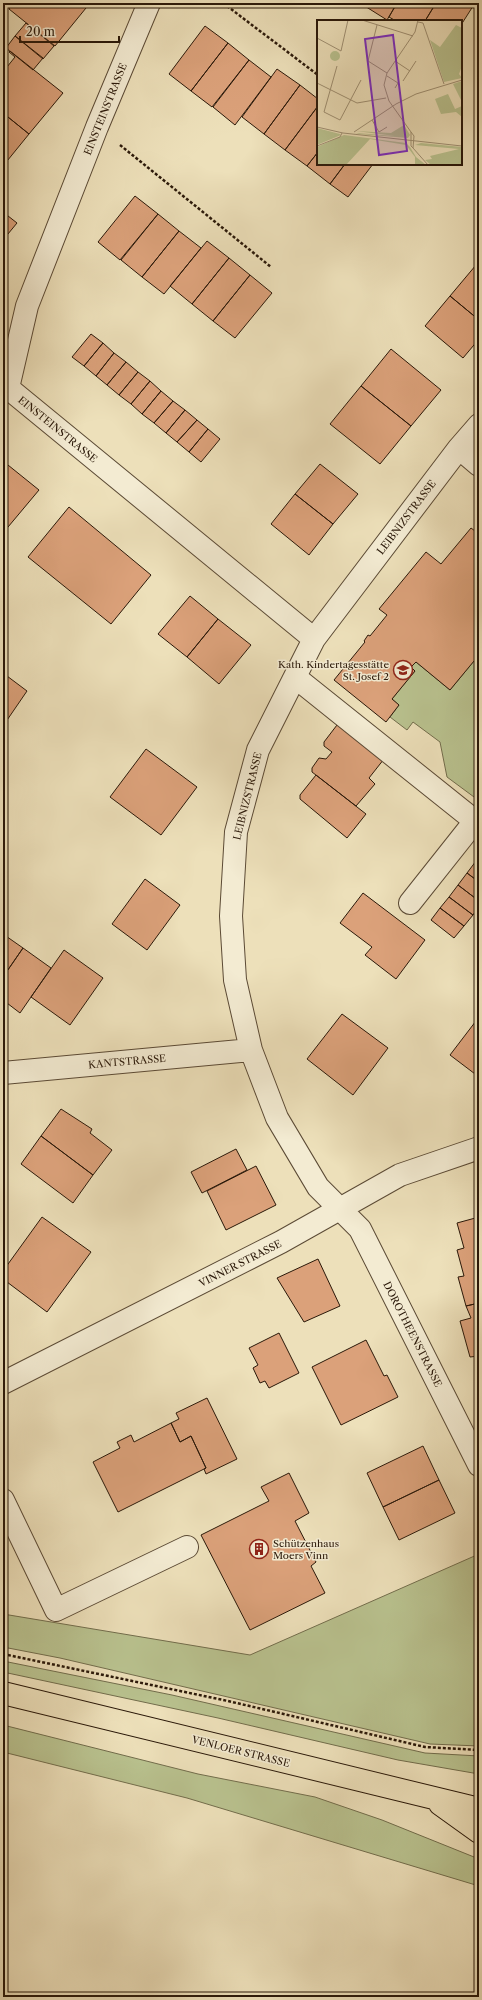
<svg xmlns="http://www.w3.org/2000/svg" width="482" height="2000" font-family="'Libre Caslon Text',serif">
	<rect width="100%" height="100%" fill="#ede0ba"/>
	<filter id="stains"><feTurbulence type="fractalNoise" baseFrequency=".005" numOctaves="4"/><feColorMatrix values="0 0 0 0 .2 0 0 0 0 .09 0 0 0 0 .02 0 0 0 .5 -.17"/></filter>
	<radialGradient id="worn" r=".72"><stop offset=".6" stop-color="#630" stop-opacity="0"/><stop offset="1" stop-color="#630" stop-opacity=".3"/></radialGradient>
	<path fill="#b9c28f" stroke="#726d4c" d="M474,661L479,666V793L478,792L474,797L447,777L440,742L413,722L407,730L390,717L399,705L392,699L415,671L411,667L416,662L450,690Z
		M479,1554V1746L430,1744L60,1658L3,1647V1614L250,1655Z
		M3,1661L172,1695L425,1753L479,1756V1774L398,1760L218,1718L3,1672Z
		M3,1725L198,1774L315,1797L382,1820L479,1859V1886L187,1798L3,1752Z"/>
	<path fill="#dba17a" stroke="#2a1809" d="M13,3H80L86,8L55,46L9,9Z
		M360,3H397L387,20Z
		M397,3H436L425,21H396L389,17Z
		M436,3H475L461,25V21H425Z
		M26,23L54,46L43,59L15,36Z
		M205,26L228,43L191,91L169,74Z
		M15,36L43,58L33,70L6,48Z
		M228,43L249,60L212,107L191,91Z
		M10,51L63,93L29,134L3,113V72L15,57L9,52Z
		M249,60L271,77L235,125L213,107Z
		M277,69L300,85L264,134L242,117Z
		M300,85L318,99V106L285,150L264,134Z
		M318,106V152L307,166L285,150Z
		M3,113L29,134L3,166Z
		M318,152V164H345L330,184L307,166Z
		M345,164H373L348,197L330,184Z
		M135,196L158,214L120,260L98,242Z
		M3,212L17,223L3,240Z
		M158,214L179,231L142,277L121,260Z
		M179,231L201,248L164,294L142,277Z
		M207,241L229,258L192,304L170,286Z
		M229,258L250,275L213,321L192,304Z
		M476,265L479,268V320L450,296Z
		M250,275L272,293L235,338L213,321Z
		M450,296L479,320V339L463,358L425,326Z
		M91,334L103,343L84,366L72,357Z
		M103,343L114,353L96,376L84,366Z
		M391,349L441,390L411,426L361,386Z
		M114,353L126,362L107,385L96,376Z
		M126,362L138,372L119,395L107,385Z
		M138,372L150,381L131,404L119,395Z
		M150,381L161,391L142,414L131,404Z
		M361,386L411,426L380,464L330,424Z
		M161,391L173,401L154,423L142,414Z
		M173,401L185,410L166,433L154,423Z
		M185,410L197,420L177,442L166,433Z
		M197,420L208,429L189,452L177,442Z
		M208,429L220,439L201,462L189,452Z
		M3,461L39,490L3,533Z
		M320,464L358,494L333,524L295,494Z
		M295,494L333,524L309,555L271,524Z
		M69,507L151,575L111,624L28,557Z
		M471,528L479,534V666L474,661L450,690L416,662L411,667L415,671L392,699L399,705L386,722L334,680L365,642L364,641L368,635L370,636L387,615L379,609L426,552L441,564Z
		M190,596L218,619L187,657L158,634Z
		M218,619L251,645L219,684L187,657Z
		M3,673L27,691L3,726Z
		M341,724L384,759L369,778L375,784L356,806L312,772V768L319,758L326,759L332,752L324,746V742L337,725Z
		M146,749L197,787L161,835L110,797Z
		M316,775L366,814L347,838L300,799V795Z
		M476,861L479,864V882L467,873Z
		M467,873L479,882V901L458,885Z
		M145,879L180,905L147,950L112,924Z
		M458,885L479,901V906L473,915L449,897Z
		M363,893L425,940L396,979L365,955L372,947L340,923Z
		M449,897L473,915L464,926L440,908Z
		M440,908L464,926L454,938L431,920Z
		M3,934L23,948L3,977Z
		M23,948L51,968L20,1013L3,1000V977Z
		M64,950L103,978L70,1025L31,997Z
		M342,1014L388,1048L353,1095L307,1059Z
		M479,1017V1077L450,1055Z
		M61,1109L92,1129L90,1133L112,1150L93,1175L41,1136Z
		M41,1136L93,1175L73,1203L21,1164Z
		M236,1149L247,1170L202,1193L191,1172Z
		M256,1166L276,1205L226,1230L207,1191Z
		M42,1217L91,1252L47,1312L3,1279V1271Z
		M479,1217V1303L466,1306L458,1277L464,1276L457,1250L464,1248L457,1223Z
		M318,1259L340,1306L304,1322L277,1278Z
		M479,1303V1356L470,1357L460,1321L471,1318L466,1306Z
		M279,1333L299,1373L269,1388L265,1381L260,1383L253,1368L258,1365L249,1348Z
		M366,1340L384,1376L387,1375L398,1397L341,1425L312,1367Z
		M207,1398L237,1459L206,1474L204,1469L206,1468L191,1436L180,1442L171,1423L179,1419L176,1413Z
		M171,1423L180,1442L191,1436L206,1468L118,1512L93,1462L120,1448L117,1442L131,1435L134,1442Z
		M423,1446L439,1480L383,1507L367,1473Z
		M289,1473L309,1513L295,1521L316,1562L311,1566L325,1593L250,1630L201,1535L269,1501L261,1487Z
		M439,1480L455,1513L399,1540L383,1507Z"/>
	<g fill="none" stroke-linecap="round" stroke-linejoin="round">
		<g stroke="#5b4a35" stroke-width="24">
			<path id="minor" d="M149,3L97,127L27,306L8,388L314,639
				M479,425L459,448L314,639L258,750L236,832L231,916L235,980L251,1050L277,1118L318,1187L360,1229L479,1465
				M459,448L479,465
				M295,677L475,821L410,903
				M3,1073L251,1050
				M3,1383L281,1242L400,1175L479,1148
				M3,1500L56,1610L187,1547"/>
		</g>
		<g stroke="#2a1809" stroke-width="24">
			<path id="major" d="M3,1693L479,1809
				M440,1804L479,1832"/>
		</g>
		<path stroke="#2a1809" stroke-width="2.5" stroke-dasharray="3 2" stroke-linecap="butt" d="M223,3L318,75
			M120,145L271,267
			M3,1654L228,1701L425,1747L479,1750"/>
		<use href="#minor" stroke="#f3ebd2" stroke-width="22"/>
		<use href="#major" stroke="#ede0ba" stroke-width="22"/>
	</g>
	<defs>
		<g id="school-ring" transform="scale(1)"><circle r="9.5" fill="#f3ebd2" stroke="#8f2418" stroke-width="1.5"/><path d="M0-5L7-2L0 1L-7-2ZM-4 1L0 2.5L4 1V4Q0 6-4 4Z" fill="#8f2418"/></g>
		<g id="building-ring" transform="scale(1)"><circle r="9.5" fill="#f3ebd2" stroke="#8f2418" stroke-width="1.5"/><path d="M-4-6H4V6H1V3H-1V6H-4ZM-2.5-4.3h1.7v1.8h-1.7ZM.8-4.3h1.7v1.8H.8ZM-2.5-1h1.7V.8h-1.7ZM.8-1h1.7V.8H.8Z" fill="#8f2418"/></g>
	</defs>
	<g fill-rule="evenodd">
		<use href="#school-ring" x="403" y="670"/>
		<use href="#building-ring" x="259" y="1549"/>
	</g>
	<g text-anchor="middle" stroke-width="3" stroke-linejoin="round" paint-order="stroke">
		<g font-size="10" fill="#2a1809" stroke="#f3ebd2">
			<text transform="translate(105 109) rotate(-68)" y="4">EINSTEINSTRASSE</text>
			<text transform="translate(58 429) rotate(39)" y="4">EINSTEINSTRASSE</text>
			<text transform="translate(406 517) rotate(-53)" y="4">LEIBNIZSTRASSE</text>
			<text transform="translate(247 796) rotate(-76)" y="4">LEIBNIZSTRASSE</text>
			<text transform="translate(127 1061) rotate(-5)" y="4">KANTSTRASSE</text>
			<text transform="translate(240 1263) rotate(-27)" y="4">VINNER STRASSE</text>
			<text transform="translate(413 1334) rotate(63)" y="4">DOROTHEENSTRASSE</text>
			<text transform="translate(241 1751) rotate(14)" y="4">VENLOER STRASSE</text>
		</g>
		<g font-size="10" fill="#2a1809" stroke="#f3ebd2" text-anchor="end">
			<text x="389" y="668">Kath. Kindertagesstätte<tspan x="389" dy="12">St. Josef 2</tspan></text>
			<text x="273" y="1547" text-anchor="start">Schützenhaus<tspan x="273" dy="12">Moers Vinn</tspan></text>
		</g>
	</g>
	<g transform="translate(317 20)">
		<rect width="145" height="145" fill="#ede0ba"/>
		<path d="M139,5L145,8V46L142,54L145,58L127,62L113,20L123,27ZM13 36a5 5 0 1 1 10 0a5 5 0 1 1-10 0ZM145,61V82L136,64ZM131,74L138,89L145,86V97L139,92L124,94L118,79ZM87,105L93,115L91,118L42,114L39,113L78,116L39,111L74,113ZM0,108L23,114L24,115L0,125ZM27,115L89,123L93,127L99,137L109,145L98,144V137L89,125L53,119L29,145H0V127ZM104,123L145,127V145H114L108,140L115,139L113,136L142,129L98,125Z" fill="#b9c28f"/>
		<path fill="none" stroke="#9f9073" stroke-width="1" d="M45,0L96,16M101,2L106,3L127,64M60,5L51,41L70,53M0,18L24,31L31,0M78,41L93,51M20,46L7,92L23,100L44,60M70,56L81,63L78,68M86,61L99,41M0,63L40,83L69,78M55,100L62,112L70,107M0,107L26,113L145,126M37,112L79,84L99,74L145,60M94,112L72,81L67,65L70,53L98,12L101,0M94,112L97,116L96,128L94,126ZM0,126L23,117L25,113M96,128L111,145"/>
		<path fill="#7b2cbf" fill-opacity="0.15" stroke="#7b2cbf" stroke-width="2" d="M76,15L90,131L62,135L48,19Z"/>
		<rect width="145" height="145" fill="none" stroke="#2a1809" stroke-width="2"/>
	</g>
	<rect width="482" height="2000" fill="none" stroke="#ede0ba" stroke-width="16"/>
	<rect x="4" y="4" width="474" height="1992" fill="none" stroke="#2a1809" stroke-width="2"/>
	<rect x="8" y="8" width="466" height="1984" fill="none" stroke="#2a1809"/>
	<path d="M20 36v6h99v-6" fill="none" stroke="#2a1809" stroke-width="2"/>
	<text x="26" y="36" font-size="12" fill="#2a1809" stroke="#f3ebd2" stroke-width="3" paint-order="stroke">20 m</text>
	<rect width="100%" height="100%" filter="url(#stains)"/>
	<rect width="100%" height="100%" fill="url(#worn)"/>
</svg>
